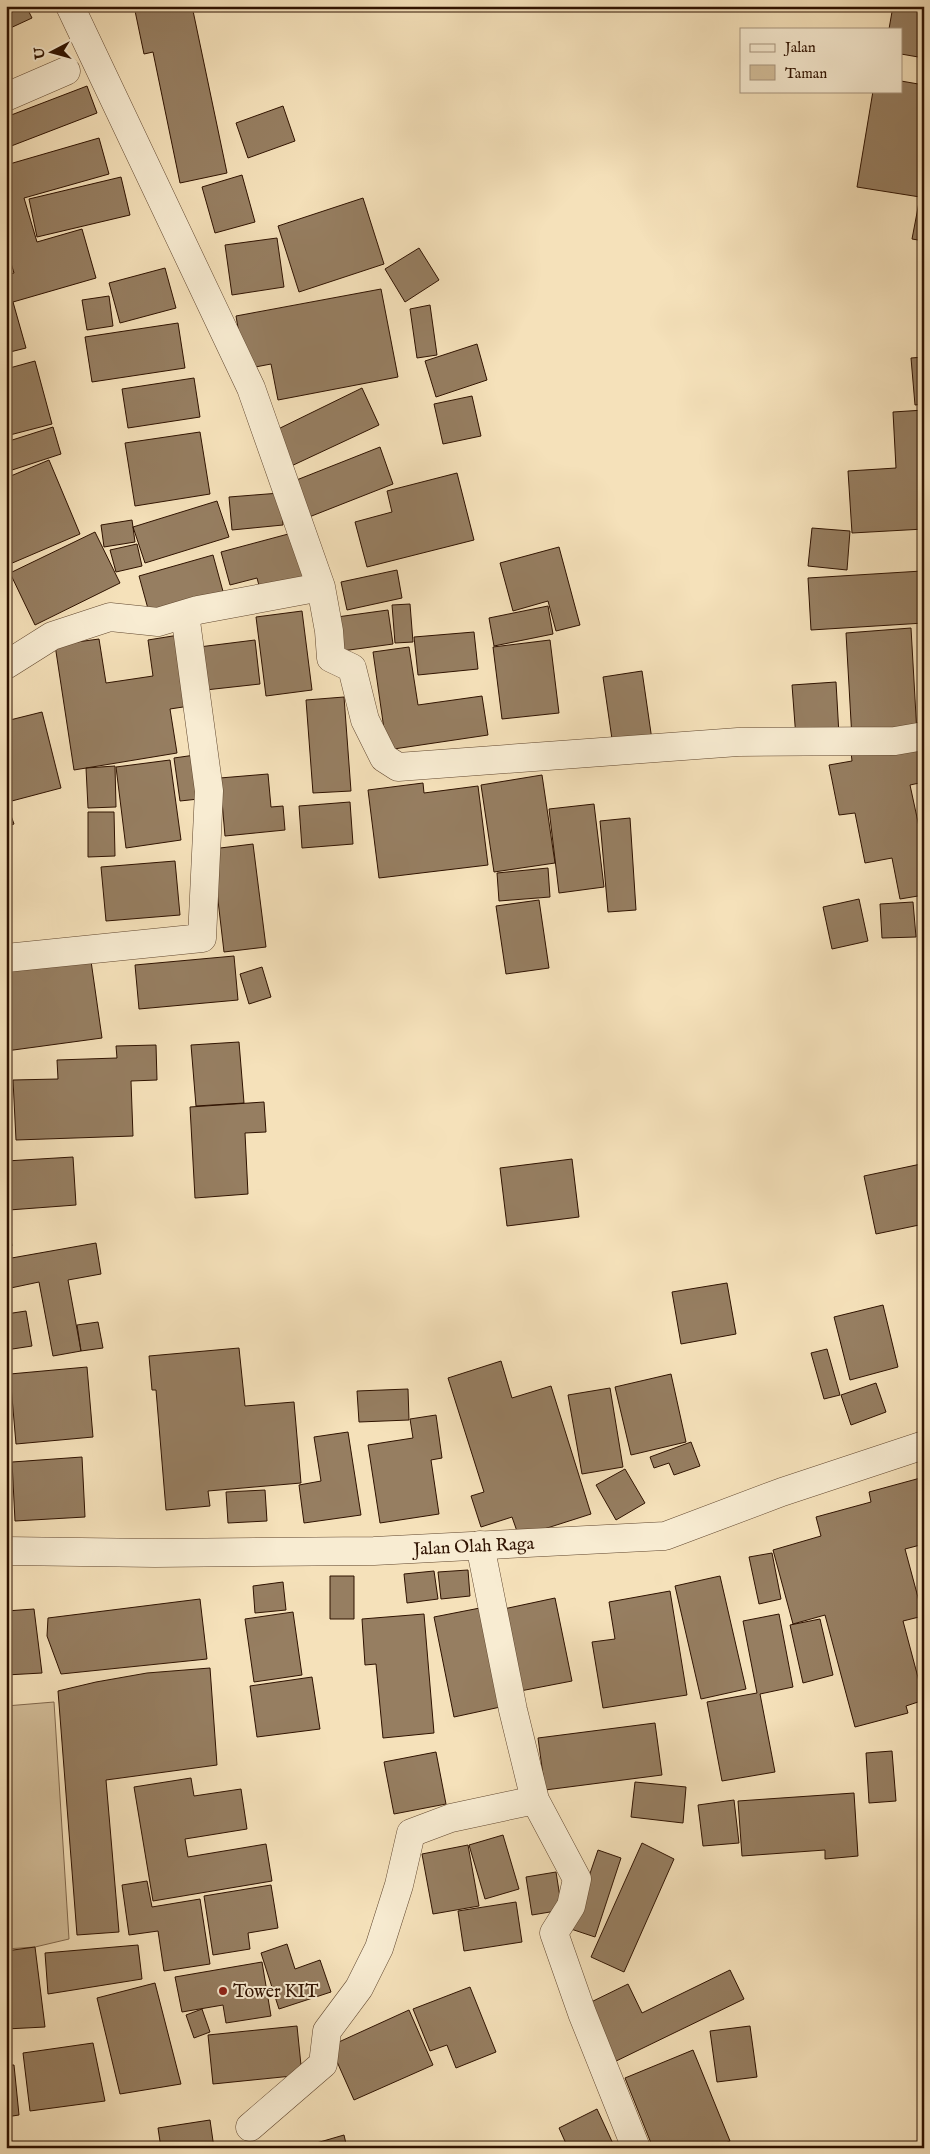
<svg xmlns="http://www.w3.org/2000/svg" width="930" height="2154" font-family="'IM FELL English',serif">
	<rect width="100%" height="100%" fill="#f5e1ba"/>
	<filter id="stains"><feTurbulence type="fractalNoise" baseFrequency=".004" numOctaves="4"/><feColorMatrix values="0 0 0 0 .2 0 0 0 0 .09 0 0 0 0 .02 0 0 0 .5 -.17"/></filter>
	<radialGradient id="worn" r=".72"><stop offset=".6" stop-color="#630" stop-opacity="0"/><stop offset="1" stop-color="#630" stop-opacity=".3"/></radialGradient>
	<path fill="#d3be9a" stroke="#81684d" d="M54,1702L69,1939L35,1947L6,1949V1706Z"/>
	<path fill="#967e61" stroke="#2f1200" d="M6,6H26L32,18L6,30Z
		M134,6H192L227,173L180,183L153,52L144,54Z
		M893,6H924V58L901,54V29H889Z
		M901,81L924,85V241L912,239L920,197L857,187L873,91H901Z
		M87,86L97,113L6,148V117Z
		M283,106L295,141L248,158L236,123Z
		M99,138L109,174L24,198L37,242L82,229L96,278L13,302L26,348L6,353V275L14,273L6,247V165Z
		M242,175L255,222L215,233L202,187Z
		M121,177L130,215L37,237L29,199Z
		M363,198L384,264L299,292L278,226Z
		M277,238L284,287L232,295L225,245Z
		M419,248L439,280L405,302L385,269Z
		M165,268L176,308L120,323L109,283Z
		M381,289L398,377L278,400L271,364L245,369L236,316Z
		M109,296L113,326L87,330L82,300Z
		M430,305L437,355L417,358L410,309Z
		M178,323L185,368L92,382L85,337Z
		M477,344L487,380L436,397L425,361Z
		M924,357V404L915,405L911,358Z
		M35,361L52,424L6,436V369Z
		M194,378L200,417L128,428L122,389Z
		M362,388L379,425L287,468L270,433Z
		M472,396L481,436L443,444L434,404Z
		M924,410V529L852,533L848,471L896,468L893,412Z
		M53,427L61,454L6,472V442Z
		M200,432L210,494L135,506L125,443Z
		M380,447L393,484L304,519L289,483Z
		M49,460L80,534L10,564L6,554V478Z
		M457,473L474,540L367,567L355,522L392,512L387,491Z
		M280,493L283,525L232,530L229,497Z
		M217,501L229,537L145,563L133,527Z
		M132,520L135,542L104,547L101,525Z
		M812,528L850,531L847,570L808,566Z
		M95,532L120,583L35,625L10,573Z
		M292,533L305,580L261,593L257,578L230,585L221,552Z
		M137,544L142,566L116,572L110,550Z
		M559,547L580,625L556,631L548,601L513,611L500,563Z
		M213,555L224,595L150,616L139,576Z
		M397,570L402,598L347,610L341,582Z
		M922,571L924,623L811,630L808,578Z
		M410,604L413,642L395,643L392,605Z
		M548,606L553,634L494,646L489,618Z
		M388,610L393,644L342,651L337,617Z
		M302,611L312,690L266,696L256,617Z
		M911,628L917,734L852,739L846,633Z
		M474,632L478,669L418,675L414,637Z
		M185,634L196,705L170,709L177,753L74,770L55,645L99,639L106,683L153,676L148,640Z
		M255,640L260,684L196,691L191,648Z
		M550,640L559,713L502,719L493,647Z
		M409,647L418,705L482,696L488,735L387,750L373,652Z
		M642,671L652,740L613,746L603,677Z
		M836,682L839,735L796,738L792,685Z
		M344,697L351,791L313,793L306,700Z
		M42,712L61,788L8,802L6,795V721Z
		M924,738V782L910,785L924,850V895L900,899L892,858L865,863L855,813L839,815L829,765L852,761L851,752Z
		M202,754L208,798L180,801L174,758Z
		M170,760L181,840L126,848L116,767Z
		M115,766L116,807L88,808L86,768Z
		M268,774L271,807L283,806L285,830L225,836L220,778Z
		M542,775L555,863L494,872L481,785Z
		M423,783L424,793L478,786L488,865L379,878L368,790Z
		M6,802L14,824L6,827Z
		M350,802L353,844L302,848L299,806Z
		M594,804L604,887L559,893L549,809Z
		M88,812H114L115,856L88,857Z
		M924,815V833L920,816Z
		M630,818L636,910L608,912L600,821Z
		M253,844L266,947L224,952L212,849Z
		M175,861L180,915L106,921L101,867Z
		M548,868L550,897L499,901L497,873Z
		M859,899L868,941L832,949L823,907Z
		M539,900L549,968L506,974L496,906Z
		M913,902L916,937L882,938L880,904Z
		M234,956L238,1000L139,1009L135,965Z
		M91,961L102,1038L6,1051V971Z
		M262,967L271,997L249,1004L240,974Z
		M239,1042L244,1103L196,1106L191,1045Z
		M156,1045L157,1080L131,1081L133,1136L16,1140L13,1080L58,1079L57,1060L117,1058L116,1046Z
		M264,1102L266,1132L245,1133L248,1194L195,1198L190,1107Z
		M73,1157L76,1205L9,1210L6,1161Z
		M572,1159L579,1217L507,1226L500,1168Z
		M921,1164L924,1177V1224L876,1234L864,1176Z
		M6,1206L12,1246L6,1247Z
		M96,1243L101,1274L68,1280L81,1351L53,1356L39,1282L6,1289V1259Z
		M727,1283L736,1334L681,1344L672,1292Z
		M883,1305L898,1367L850,1380L834,1317Z
		M26,1311L32,1346L6,1350V1314Z
		M98,1322L103,1348L81,1351L77,1325Z
		M239,1348L245,1406L294,1402L301,1483L208,1491L210,1506L166,1510L156,1390H152L149,1356Z
		M827,1349L840,1395L824,1399L811,1353Z
		M501,1361L512,1398L551,1386L591,1514L519,1537L512,1517L481,1527L471,1496L484,1492L448,1378Z
		M87,1367L93,1437L16,1444L10,1374Z
		M671,1374L686,1442L631,1455L615,1387Z
		M876,1383L886,1412L851,1425L841,1395Z
		M610,1388L623,1467L582,1474L568,1395Z
		M408,1389L409,1420L359,1422L357,1391Z
		M436,1415L442,1458L431,1460L439,1514L380,1523L368,1445L413,1438L410,1419Z
		M348,1432L361,1515L304,1523L299,1485L321,1481L314,1437Z
		M691,1442L700,1466L674,1475L669,1463L654,1468L650,1457Z
		M82,1457L85,1517L15,1521L12,1462Z
		M625,1469L645,1503L616,1520L596,1485Z
		M924,1477V1544L905,1549L923,1616L903,1621L924,1700L906,1706L908,1713L855,1727L825,1615L793,1624L773,1550L821,1536L816,1517L871,1502L869,1492Z
		M265,1490L267,1521L228,1523L226,1492Z
		M772,1553L781,1599L759,1604L749,1557Z
		M468,1570L470,1596L441,1599L438,1572Z
		M434,1571L438,1599L407,1603L404,1574Z
		M330,1576H354V1619H330Z
		M720,1576L746,1689L701,1699L675,1586Z
		M283,1582L286,1610L255,1613L253,1586Z
		M670,1591L687,1695L603,1708L592,1642L615,1639L609,1602Z
		M555,1598L572,1681L515,1692L499,1610Z
		M200,1599L207,1659L61,1674L47,1636L48,1618Z
		M485,1607L505,1706L454,1717L434,1617Z
		M34,1609L42,1673L6,1675V1611Z
		M293,1612L302,1675L254,1682L245,1619Z
		M424,1614L434,1733L383,1738L376,1664L365,1665L362,1619Z
		M779,1614L793,1687L760,1694L775,1772L722,1781L707,1702L757,1693L743,1621Z
		M820,1619L833,1675L803,1683L790,1625Z
		M210,1668L217,1765L106,1780L119,1932L77,1935L58,1691L96,1682L147,1673Z
		M312,1677L320,1729L257,1737L250,1686Z
		M655,1723L662,1775L545,1790L538,1738Z
		M892,1751L896,1801L869,1803L866,1753Z
		M436,1752L446,1804L394,1814L384,1762Z
		M191,1778L194,1796L241,1789L247,1829L185,1839L188,1857L266,1844L272,1881L153,1901L134,1787Z
		M635,1782L686,1787L683,1823L631,1817Z
		M854,1793L858,1856L825,1859V1850L742,1856L738,1801Z
		M734,1800L739,1843L703,1846L698,1805Z
		M503,1835L519,1889L485,1899L469,1845Z
		M642,1843L674,1859L624,1972L591,1957Z
		M468,1845L479,1906L433,1914L422,1854Z
		M598,1850L621,1858L595,1937L571,1929Z
		M556,1872L562,1910L532,1915L526,1877Z
		M147,1881L152,1907L200,1899L210,1964L164,1971L158,1931L129,1935L122,1885Z
		M271,1885L278,1928L248,1933L250,1949L213,1955L204,1896Z
		M516,1902L522,1942L464,1951L458,1911Z
		M287,1944L295,1969L320,1960L331,1992L279,2009L261,1953Z
		M138,1945L142,1979L48,1994L45,1953Z
		M35,1947L45,2027L6,2029V1951Z
		M262,1962L271,2016L226,2023L223,2005L182,2012L175,1977Z
		M730,1970L744,1999L610,2064L583,2006L628,1984L642,2013Z
		M155,1983L181,2084L120,2094L97,1998Z
		M470,1987L496,2052L456,2068L447,2045L430,2051L413,2009Z
		M202,2009L210,2032L194,2038L186,2015Z
		M409,2010L433,2065L354,2100L330,2046Z
		M297,2026L302,2075L213,2084L208,2035Z
		M750,2026L757,2077L717,2082L710,2031Z
		M93,2043L105,2101L30,2111L23,2053Z
		M693,2050L730,2141L714,2148H653L625,2078Z
		M6,2065H14L19,2115L6,2117Z
		M597,2109L615,2148H568L559,2128Z
		M210,2120L214,2148H161L158,2128Z
		M344,2135L347,2148H299Z"/>
	<g fill="none" stroke-linecap="round" stroke-linejoin="round">
		<g stroke="#60462e" stroke-width="29">
			<path id="minor" d="M70,6L251,388L321,587L329,631L331,658L352,668L365,720L384,758L398,767L738,742L895,741L924,736
				M6,97L66,71
				M6,665L52,636L110,617L158,622L198,610L321,587
				M6,958L202,938L209,791L185,614
				M480,1545L513,1710L535,1800L577,1879L571,1906L554,1933L582,2013L636,2148
				M250,2127L323,2064L327,2031L359,1988L379,1948L399,1885L411,1833L451,1818L535,1800"/>
		</g>
		<g stroke="#60462e" stroke-width="29">
			<g id="tertiary">
				<path id="s1" d="M6,1551L155,1553L374,1551L665,1536L782,1492L924,1445"/>
			</g>
		</g>
		<use href="#minor" stroke="#f8ecd2" stroke-width="28"/>
		<use href="#tertiary" stroke="#f8ecd2" stroke-width="28"/>
	</g>
	<circle fill="#8f2418" stroke="#f8ecd2" stroke-width="2" cx="223" cy="1991" r="5"/>
	<g text-anchor="middle" stroke-width="4" stroke-linejoin="round" paint-order="stroke">
		<g font-size="18" fill="#2f1200" stroke="#f8ecd2">
			<text dy="6" stroke="none"><textPath href="#s1" startOffset="468">Jalan Olah Raga</textPath></text>
		</g>
		<g font-size="18" fill="#2f1200" stroke="#f8ecd2" text-anchor="start">
			<text x="233" y="1997">Tower KIT</text>
		</g>
	</g>
	<rect width="930" height="2154" fill="none" stroke="#f5e1ba" stroke-width="25"/>
	<rect x="8" y="8" width="915" height="2139" fill="none" stroke="#2f1200" stroke-width="2.5"/>
	<rect x="12" y="12" width="905" height="2129" fill="none" stroke="#2f1200"/>
	<rect x="740" y="28" width="162" height="65" fill="#f8ecd2" stroke="#a8957e"/>
	<rect x="750" y="44" width="25" height="8" fill="#f8ecd2" stroke="#a8957e"/>
	<text x="785" y="52" font-size="15" fill="#2f1200">Jalan</text>
	<rect x="750" y="65" width="25" height="15" fill="#d3be9a" stroke="#a8957e"/>
	<text x="785" y="78" font-size="15" fill="#2f1200">Taman</text>
	<g transform="translate(52 52) rotate(264)" stroke="#f8ecd2" stroke-width="4" paint-order="stroke">
	<path d="M0-4L9 19L0 12L-9 19Z" fill="#2f1200"/>
	<text y="-8" font-size="14" font-weight="bold" text-anchor="middle" fill="#2f1200">U</text>
	</g>
	<rect width="100%" height="100%" filter="url(#stains)"/>
	<rect width="100%" height="100%" fill="url(#worn)"/>
</svg>
